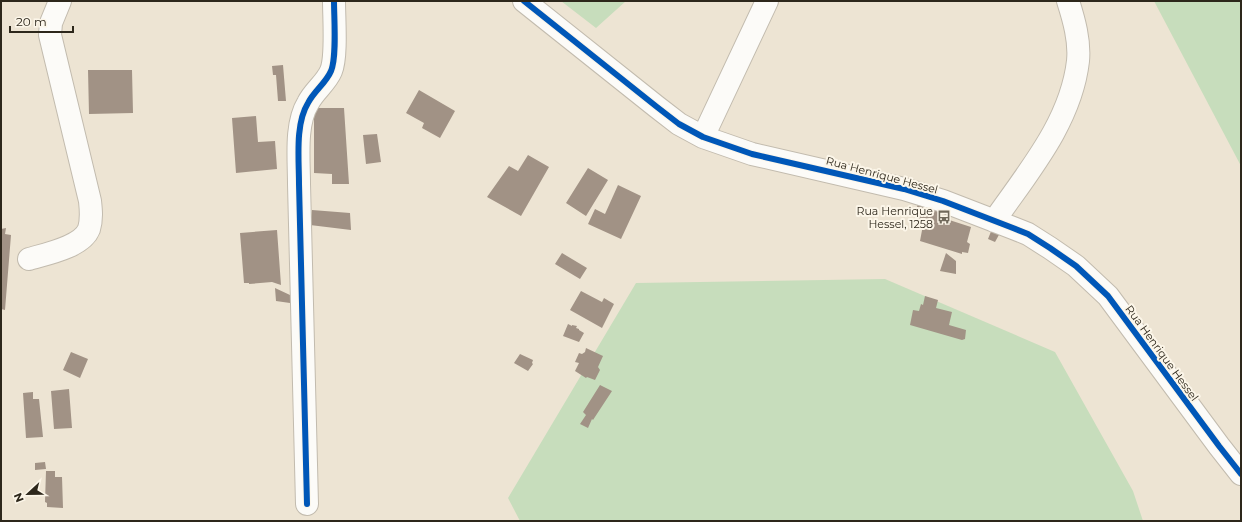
<svg xmlns="http://www.w3.org/2000/svg" width="1242" height="522" font-family="Montserrat,sans-serif">
	<rect width="100%" height="100%" fill="#ede4d3"/>
	<path fill="#c7ddbc" d="M561,1H626L596,28Z
		M1154,1H1241V166Z
		M885,279L1055,352L1133,491L1143,521H520L508,498L636,283Z"/>
	<path fill="#a19285" d="M283,65L286,101H278L276,75H273L272,66Z
		M88,70H132L133,113L89,114Z
		M419,90L455,111L440,138L422,128L424,123L406,113Z
		M314,108H344L349,184H332V174L314,173Z
		M256,116L258,142L275,141L277,169L236,173L232,118Z
		M377,134L381,162L366,164L363,135Z
		M528,155L549,167L521,216L487,197L509,166L518,171Z
		M588,168L608,180L586,216L566,203Z
		M618,185L641,196L621,239L588,224L595,209L605,214Z
		M918,201L942,207L940,217L971,227L967,242L970,244L968,253L962,252V254L920,241L923,225L917,223L919,214H916Z
		M312,210L350,213L351,230L310,225Z
		M6,228L5,234L11,235L5,310L1,309V229Z
		M992,229L1000,233L995,242L988,239Z
		M277,230L281,285L272,282L249,284V283H244L240,233Z
		M562,253L587,268L580,279L555,264Z
		M946,253L956,261V274L940,271Z
		M275,288L290,295V303L276,301Z
		M581,291L602,302L604,298L614,304L602,328L570,310Z
		M925,296L938,300L936,308L952,312L949,325L966,330L965,339L962,340L910,325L913,310L919,311L921,304L923,305Z
		M568,324L572,326V325L577,326L576,328L579,329V330L584,333L579,342L563,336Z
		M586,348L603,356L598,367L600,370L595,380L587,377L586,378L575,371L579,363L575,362L579,353L582,354L585,352Z
		M71,352L88,359L80,378L63,370Z
		M520,354L533,360L532,363L533,364L528,371L514,363Z
		M600,385L612,391L593,420L592,419L588,428L580,424L586,415L583,412Z
		M69,389L72,428L54,429L51,391Z
		M33,392V399H39L43,437L26,438L23,393Z
		M45,462L46,469L35,470V463Z
		M46,471H55V477H62L63,508L47,507V503L45,502Z"/>
	<g fill="none" stroke-linecap="round" stroke-linejoin="round">
		<g stroke="#c2bbae" stroke-width="24">
			<path id="street" d="M524,1L657,107L679,124L703,137L752,154L904,189L943,201L1013,228L1028,234L1050,248L1076,266L1108,296L1219,446L1241,474
				M703,137L767,1
				M994,221C1028,172 1071,122 1078,61C1080,41 1074,20 1068,1
				M29,259C46,254 82,247 89,229C92,219 91,210 90,201L50,35L51,23L60,1
				M307,504L299,184C299,159 295,124 308,103C314,91 326,83 331,71C337,57 334,18 334,1"/>
		</g>
		<use href="#street" stroke="#fcfbf8" stroke-width="22"/>
		<g stroke="#fcf6e9" stroke-width="8">
			<path id="cycleway" d="M524,1L657,107L679,124L703,137L752,154L904,189L943,201L1013,228L1028,234L1050,248L1076,266L1108,296L1219,446L1241,474
				M307,504L299,184C299,159 295,124 308,103C314,91 326,83 331,71C337,57 334,18 334,1"/>
		</g>
		<use href="#cycleway" stroke="#0057b8" stroke-width="6"/>
	</g>
	<defs>
		<g id="bus-bare" transform="scale(1.08)"><path d="M-5-6H5V4H4V6H2V4H-2V6H-4V4H-5ZM-3.5-4V0h7V-4ZM-3.5 1.2v1.5H-2V1.2ZM2 1.2v1.5H3.5V1.2Z" fill="#70695b" stroke="#fcf6e9" stroke-width="2.5" paint-order="stroke"/></g>
	</defs>
	<g fill-rule="evenodd">
		<use href="#bus-bare" x="944" y="217"/>
	</g>
	<g text-anchor="middle" stroke-width="4" stroke-linejoin="round" paint-order="stroke">
		<g font-size="11" fill="#2d271b" stroke="#fcf6e9">
			<text transform="translate(882 175) rotate(15)" y="4">Rua Henrique Hessel</text>
			<text transform="translate(1162 353) rotate(54)" y="4">Rua Henrique Hessel</text>
		</g>
		<g font-size="11" fill="#2d271b" stroke="#fcf6e9" text-anchor="end">
			<text x="933" y="215">Rua Henrique<tspan x="933" dy="13">Hessel, 1258</tspan></text>
		</g>
	</g>
	<rect width="1242" height="522" fill="none" stroke="#2d271b" stroke-width="4"/>
	<g transform="translate(28 494) rotate(248)" stroke="#fcf6e9" stroke-width="3" paint-order="stroke">
	<path d="M0-3L7 15L0 10L-7 15Z" fill="#2d271b"/>
	<text y="-6" font-size="11" font-weight="bold" text-anchor="middle" fill="#2d271b">N</text>
	</g>
	<path d="M10 26v6h63v-6" fill="none" stroke="#2d271b" stroke-width="2"/>
	<text x="16" y="26" font-size="12" fill="#2d271b" stroke="#fcf6e9" stroke-width="3" paint-order="stroke">20 m</text>
</svg>
